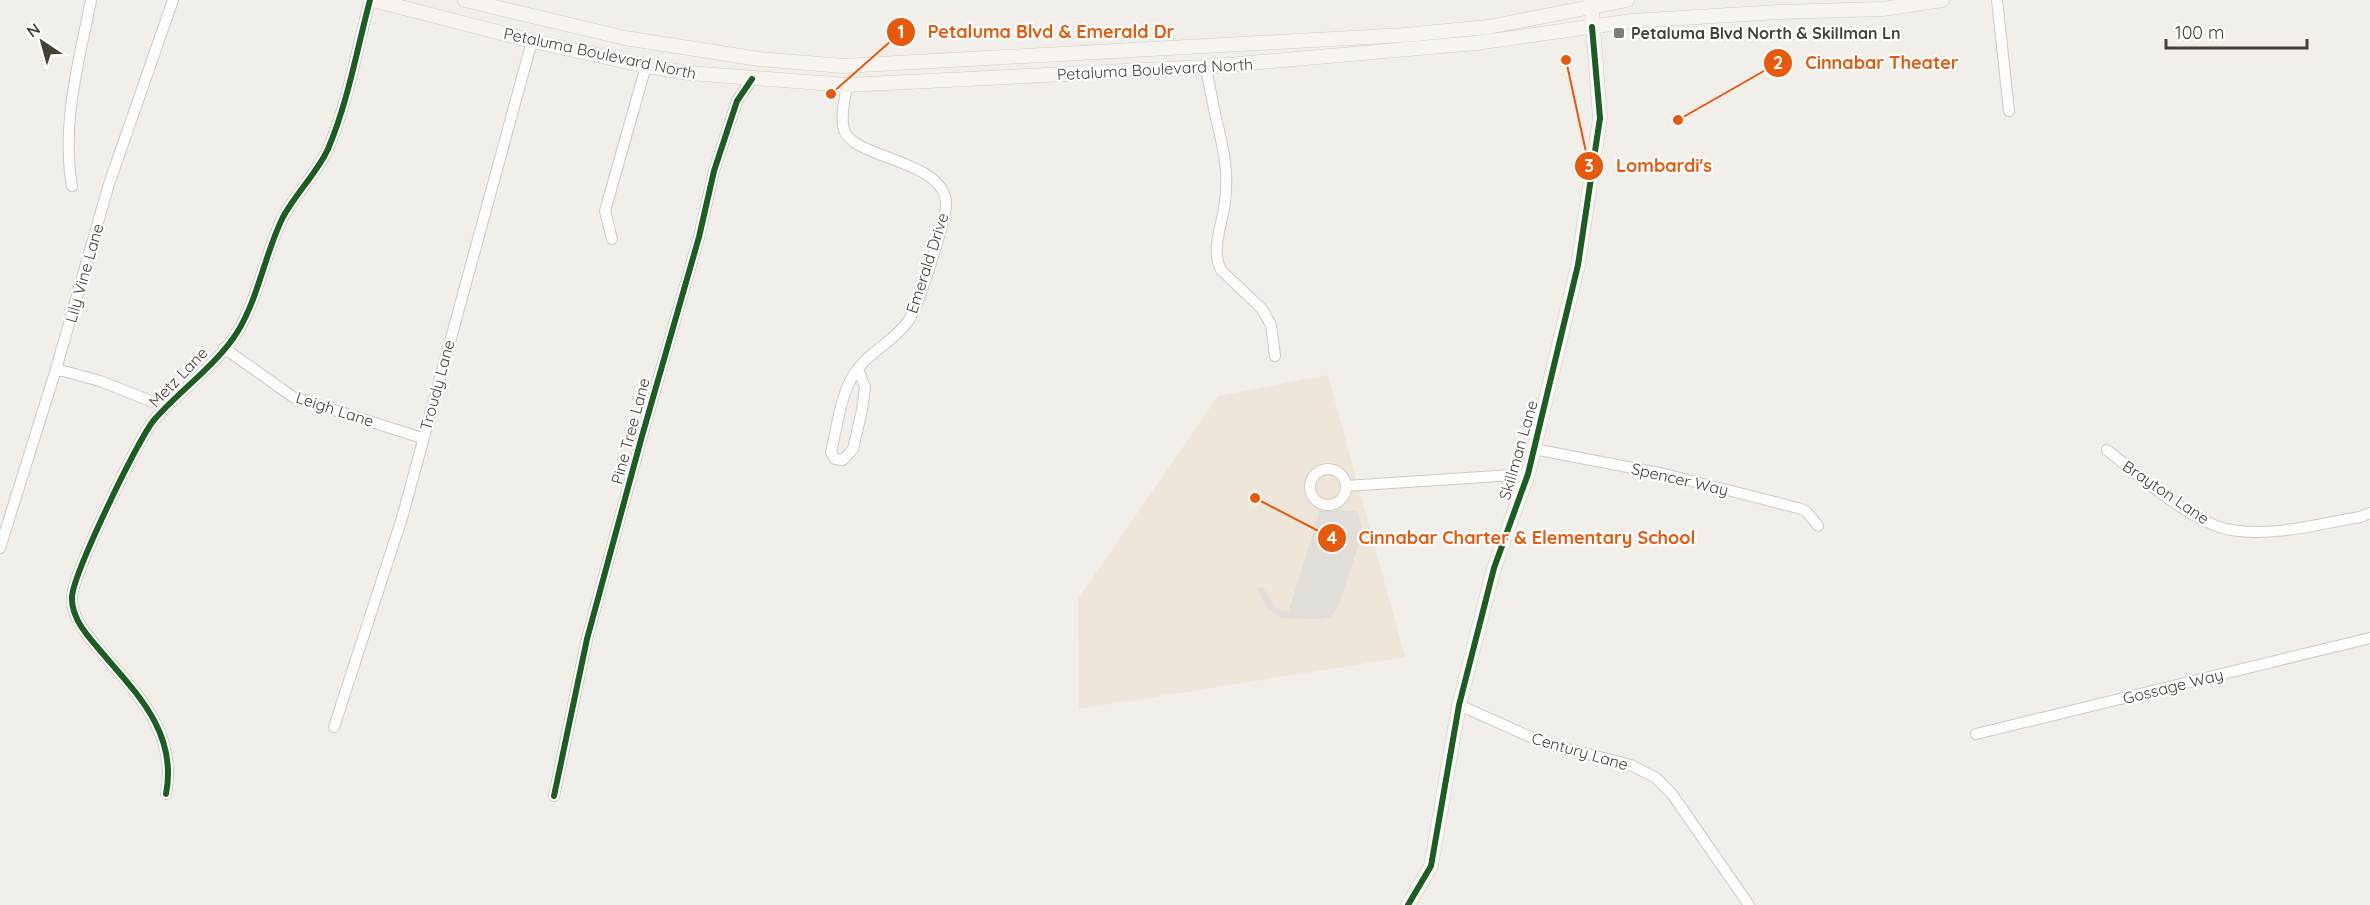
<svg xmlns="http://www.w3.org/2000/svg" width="2370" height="905" font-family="Quicksand,sans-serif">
	<rect width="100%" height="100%" fill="#f2efea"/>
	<path fill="#ede6d9" d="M1328,375L1405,657L1079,709L1078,599L1218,396Z"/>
	<path fill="#e1deda" d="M1320,510L1357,511L1363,531L1339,605L1331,617L1319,619L1281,618L1267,608L1257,589L1262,586L1275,607L1284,611L1289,610Z"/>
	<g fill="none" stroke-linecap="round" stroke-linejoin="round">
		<g stroke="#cecbc6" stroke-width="12">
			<path id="street" d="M1997,0L2009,111
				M1205,67C1210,84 1212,101 1216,118C1223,146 1229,172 1225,201C1223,224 1210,249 1221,270L1262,309L1271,325L1275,356
				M847,85C845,98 840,117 844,130C853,159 946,160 946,204C946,220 918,307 909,320C894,342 868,352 854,374C840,396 837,428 831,452L835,459L843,460L853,449L862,410L865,387L858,369
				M72,186C61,124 79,61 91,0
				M612,239L605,211L646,66
				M224,348L293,397L422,438
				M56,369L100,381L166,407
				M1534,449L1664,474L1798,508L1806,511L1818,526
				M2107,450C2138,475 2193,524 2231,530C2274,537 2318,524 2360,517L2370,513
				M1310 487a18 18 0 1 1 36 0a18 18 0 1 1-36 0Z
				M1346,486L1528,474
				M0,548L56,369L109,184L173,0
				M1459,705L1544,743L1631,765L1656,778L1672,794L1749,905
				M334,727L402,518L532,41
				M1976,734L2370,638
				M166,794C178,731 135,692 98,648C86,634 71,617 72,597C73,574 138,439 154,420C180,390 217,365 238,331C259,296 265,253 283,217C296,193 317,173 328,149C348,102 357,49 370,0
				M554,796L587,639L642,436L699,237L714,171L737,101L752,79"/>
		</g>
		<g stroke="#d2ccc1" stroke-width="15">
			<path id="secondary" d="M373,0L532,41L646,66L689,73L847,85L1205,67L1476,43L1632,21L1779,12L1883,9L1942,0
				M465,0L625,38L759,59L843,66L1405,35L1488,27L1627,0
				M1408,905L1431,866L1459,705L1494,568L1528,474L1578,265L1600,118L1591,0"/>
		</g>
		<use href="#street" stroke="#fdfdfc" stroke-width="10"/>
		<use href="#secondary" stroke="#f7f4ef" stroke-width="14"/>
		<g stroke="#fff" stroke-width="10">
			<path id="cycleway" d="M166,794C178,731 135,692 98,648C86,634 71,617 72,597C73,574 138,439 154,420C180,390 217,365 238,331C259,296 265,253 283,217C296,193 317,173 328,149C348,102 357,49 370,0
				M554,796L587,639L642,436L699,237L714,171L737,101L752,79
				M1408,905L1431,866L1459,705L1494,568L1528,474L1578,265L1600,118L1592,27"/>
		</g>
		<use href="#cycleway" stroke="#1b5e20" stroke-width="6"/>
	</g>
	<rect fill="#847d74" stroke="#fff" stroke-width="2" x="1613" y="27" width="12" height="12" rx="3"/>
	<g text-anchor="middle" stroke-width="4.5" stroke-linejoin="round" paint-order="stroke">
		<g font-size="16" font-weight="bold" fill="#494035" stroke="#fff" text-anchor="start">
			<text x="1631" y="39">Petaluma Blvd North &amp; Skillman Ln</text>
		</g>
		<g font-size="16" fill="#494035" stroke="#fff">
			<text transform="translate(600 53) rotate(12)" y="6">Petaluma Boulevard North</text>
			<text transform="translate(1155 69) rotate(-3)" y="6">Petaluma Boulevard North</text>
			<text transform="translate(927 263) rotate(-72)" y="6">Emerald Drive</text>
			<text transform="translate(84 273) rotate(-74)" y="6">Lily Vine Lane</text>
			<text transform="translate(178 377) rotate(-46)" y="6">Metz Lane</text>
			<text transform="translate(437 385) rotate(-75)" y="6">Troudy Lane</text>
			<text transform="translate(335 409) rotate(18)" y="6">Leigh Lane</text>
			<text transform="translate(630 431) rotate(-75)" y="6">Pine Tree Lane</text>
			<text transform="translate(1518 450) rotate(-74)" y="6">Skillman Lane</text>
			<text transform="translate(1680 479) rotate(13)" y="6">Spencer Way</text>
			<text transform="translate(2166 492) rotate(34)" y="6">Brayton Lane</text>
			<text transform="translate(2173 686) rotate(-14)" y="6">Gossage Way</text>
			<text transform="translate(1580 751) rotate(16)" y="6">Century Lane</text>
		</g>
	</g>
	<path fill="none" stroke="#e8590c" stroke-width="2" d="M831 94L901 32M1678 120L1778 63M1566 60L1589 166M1255 498L1332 538"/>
	<g fill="#e8590c" stroke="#fff" stroke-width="2">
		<circle cx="831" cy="94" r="6"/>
		<circle cx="1678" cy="120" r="6"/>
		<circle cx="1566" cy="60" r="6"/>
		<circle cx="1255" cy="498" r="6"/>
		<circle cx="901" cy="32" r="15"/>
		<circle cx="1778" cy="63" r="15"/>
		<circle cx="1589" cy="166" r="15"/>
		<circle cx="1332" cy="538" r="15"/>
	</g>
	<g font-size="18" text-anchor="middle" font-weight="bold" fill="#fff">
		<text x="901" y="38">1</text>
		<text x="1778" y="69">2</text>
		<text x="1589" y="172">3</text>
		<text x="1332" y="544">4</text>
	</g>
	<g font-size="18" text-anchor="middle" font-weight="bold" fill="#e8590c" stroke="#fff" stroke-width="4.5" stroke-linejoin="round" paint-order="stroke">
		<text x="1051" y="38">Petaluma Blvd &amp; Emerald Dr</text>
		<text x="1882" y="69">Cinnabar Theater</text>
		<text x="1664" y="172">Lombardi's</text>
		<text x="1527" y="544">Cinnabar Charter &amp; Elementary School</text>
	</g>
	<g transform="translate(42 42) rotate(324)" stroke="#ffffff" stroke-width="4.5" paint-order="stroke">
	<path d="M0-4.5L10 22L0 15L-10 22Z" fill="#494035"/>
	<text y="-9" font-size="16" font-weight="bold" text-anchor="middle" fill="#494035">N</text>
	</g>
	<path d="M2166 39v9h141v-9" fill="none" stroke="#494035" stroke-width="3"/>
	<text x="2175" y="39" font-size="18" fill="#494035" stroke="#ffffff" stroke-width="4.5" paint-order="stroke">100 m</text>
</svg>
